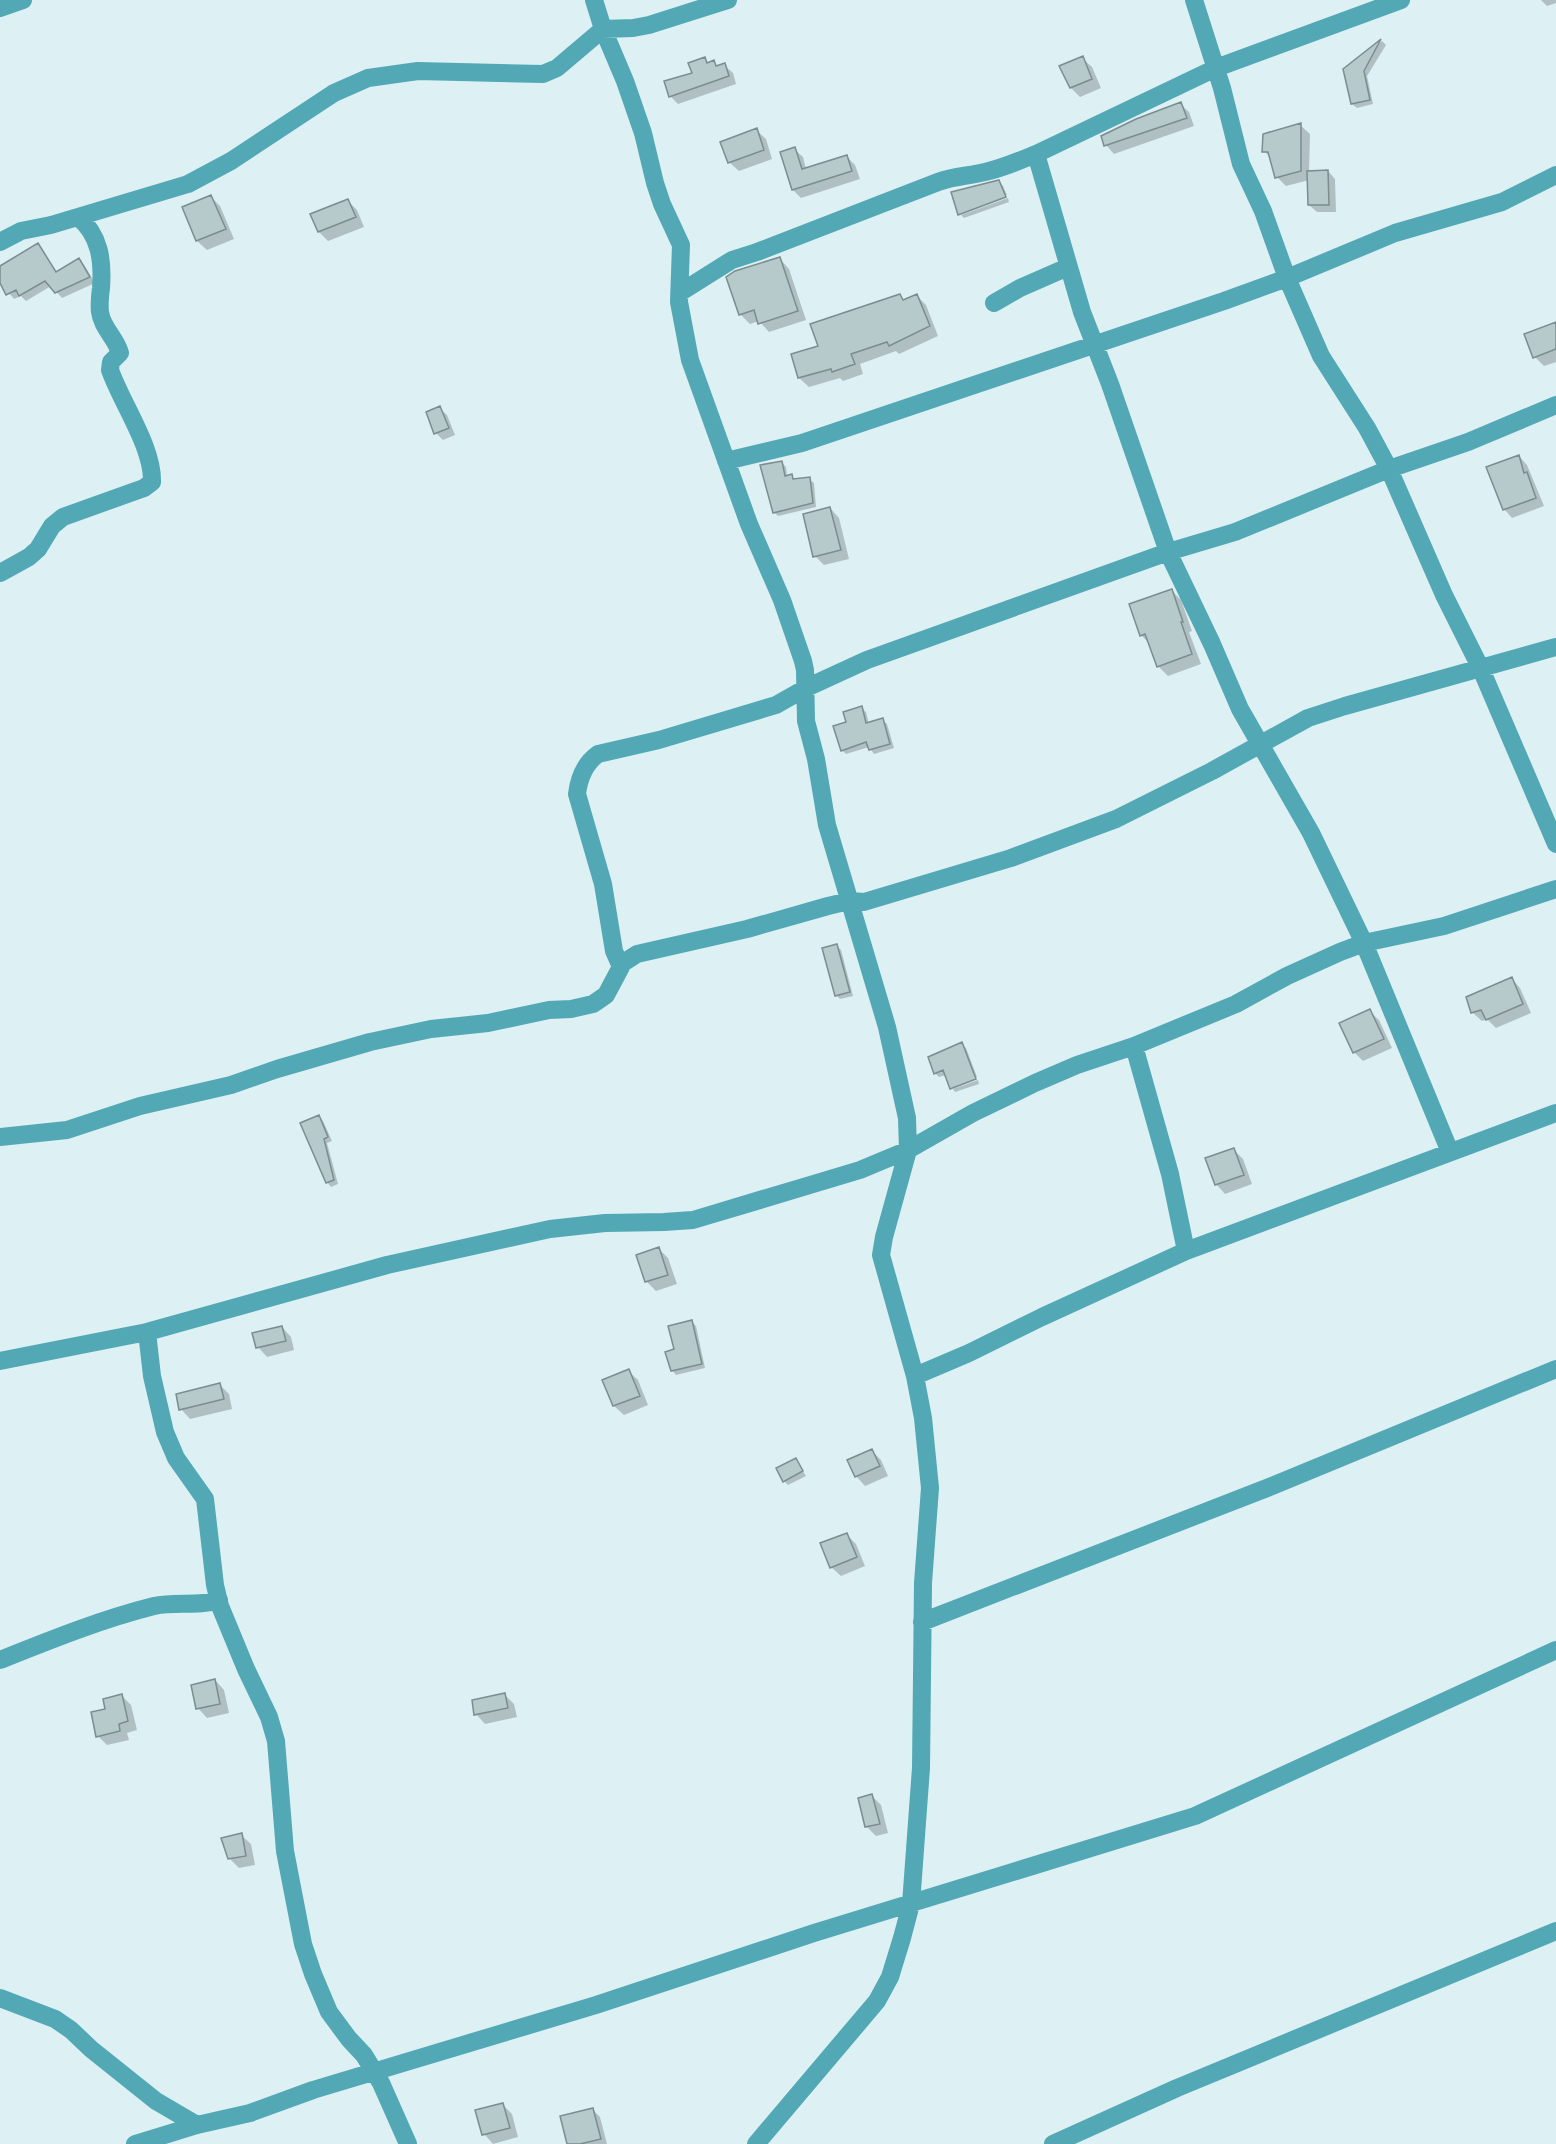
<svg xmlns="http://www.w3.org/2000/svg" width="1556" height="2144" font-family="'Sofia Sans Condensed',sans-serif">
	<rect width="100%" height="100%" fill="#ddf0f3"/>
	<path fill="#0003" d="M1541,0H1556V3L1547,6Z
		M1382,41L1386,45L1367,76L1373,104L1357,108L1352,104L1345,69Z
		M1082,58L1092,67L1101,88L1080,97L1071,88Z
		M705,59L710,64L714,62L718,67L724,65L733,73L736,84L678,104L670,96L694,74Z
		M1180,104L1189,112L1194,126L1114,154L1106,145Z
		M1300,125L1310,134L1309,172L1328,171L1335,179L1336,212H1317L1309,205V180L1286,186L1277,177L1272,159L1264,151Z
		M756,130L766,139L772,159L739,171L729,162Z
		M794,149L803,157L806,169L847,157L855,165L860,179L801,198L793,190Z
		M999,182L1003,186L1007,195L960,212Z
		M211,197L220,206L234,239L207,250L197,241L184,208Z
		M1008,198L1009,202L964,218L961,215Z
		M348,201L357,210L364,227L328,241L319,232L312,215Z
		M38,245L57,273L79,259L84,265L95,283L62,298L51,286L26,301L21,296L14,299L9,293Z
		M780,259L789,269L806,320L769,332L759,321L750,324L740,314Z
		M900,295L905,301L917,296L926,305L938,336L899,354L896,351L860,364L863,374L843,381L840,378L809,387L799,378L793,355L820,347Z
		M1556,327V362L1544,366L1535,357Z
		M439,408L447,415L455,435L443,440L436,433Z
		M1519,456L1527,465L1544,506L1512,518L1504,509Z
		M782,463L786,467L787,477L791,476L795,480L809,479L814,483L816,507L778,516L774,512Z
		M830,508L839,518L849,559L824,565L815,556Z
		M1172,591L1181,600L1192,631L1189,632L1201,664L1168,676L1158,666L1151,645L1141,635Z
		M861,708L866,712L869,724L882,720L887,724L894,748L874,754L869,747L846,754L842,750L848,723Z
		M837,946L841,950L853,996L840,999L836,995Z
		M1512,979L1520,988L1531,1013L1496,1028L1487,1019L1482,1021L1473,1013Z
		M1369,1011L1379,1020L1392,1048L1363,1061L1354,1052Z
		M962,1044L966,1048L977,1077L951,1087L946,1075L939,1077L935,1073Z
		M978,1080L979,1084L955,1092L953,1089Z
		M319,1117L323,1121L332,1141L327,1143L338,1184L331,1187L327,1182Z
		M1234,1150L1243,1159L1252,1184L1225,1194L1216,1184Z
		M659,1249L668,1258L677,1284L656,1291L647,1282L638,1256Z
		M692,1322L696,1326L705,1368L676,1375L672,1370L675,1350Z
		M282,1327L291,1337L294,1350L267,1357L258,1347Z
		M628,1371L638,1380L648,1405L624,1415L614,1406L604,1380Z
		M220,1385L229,1394L232,1409L190,1419L181,1409Z
		M872,1451L881,1460L888,1476L865,1486L856,1476Z
		M796,1460L806,1476L788,1485L784,1481Z
		M846,1534L856,1544L865,1566L841,1576L831,1567Z
		M215,1680L224,1690L229,1713L207,1718L198,1708Z
		M505,1695L514,1704L517,1717L485,1724L476,1714Z
		M122,1696L131,1705L137,1730L127,1733L129,1740L107,1745L98,1736L106,1710Z
		M872,1796L881,1805L888,1833L876,1836L866,1826Z
		M241,1835L251,1844L255,1865L239,1868L230,1859Z
		M502,2104L512,2114L518,2137L493,2144L484,2134Z
		M592,2109L600,2117L607,2144H569Z"/>
	<path fill="#b6c9cb" stroke="#7b8d8f" stroke-width="1.5" d="M1381,39L1364,71L1370,100L1351,104L1343,69Z
		M1083,56L1092,79L1070,88L1059,66Z
		M705,57L707,63L714,60L716,66L725,63L729,76L669,97L664,81L692,73L688,63Z
		M1181,102L1187,118L1104,146L1101,136L1136,119Z
		M1301,123V171L1275,178L1268,152H1262L1263,134Z
		M757,128L764,150L728,163L720,142Z
		M795,147L802,169L847,155L852,171L792,190L780,152Z
		M1328,170L1329,205H1308L1307,171Z
		M999,180L1006,197L958,215L951,192Z
		M211,195L226,229L196,241L182,207Z
		M348,199L356,217L318,232L310,214Z
		M38,243L56,272L79,258L90,277L55,293L45,281L19,296L16,290L6,295L0,283V266Z
		M780,257L798,311L758,324L754,310L739,315L726,277L735,271Z
		M900,294L903,300L917,294L930,326L889,346L887,342L851,354L855,364L832,372L831,369L798,378L791,354L818,346L810,324Z
		M1556,322V349L1533,358L1524,334Z
		M440,406L449,428L434,434L426,412Z
		M1519,455L1524,473L1527,472L1536,498L1503,510L1486,467Z
		M782,461L785,476L792,474L793,479L810,477L813,503L773,513L760,465Z
		M830,507L841,550L813,557L803,514Z
		M1172,589L1183,622H1181L1192,654L1157,667L1145,634L1140,636L1129,604Z
		M862,706L866,723L883,718L890,744L869,750L866,742L841,751L833,726L846,722L843,712Z
		M837,944L850,992L835,996L822,948Z
		M1512,977L1523,1004L1486,1020L1481,1010L1471,1013L1466,997Z
		M1370,1009L1384,1039L1353,1053L1339,1023Z
		M962,1042L976,1079L950,1089L943,1070L934,1074L928,1057Z
		M319,1115L328,1137L324,1139L334,1180L326,1183L300,1123Z
		M1234,1148L1244,1175L1215,1185L1205,1158Z
		M659,1247L668,1275L645,1282L636,1255Z
		M692,1320L702,1364L671,1371L665,1352L674,1349L668,1326Z
		M282,1326L286,1341L256,1348L252,1333Z
		M629,1369L640,1396L613,1406L602,1380Z
		M220,1383L224,1399L179,1410L176,1394Z
		M872,1449L880,1466L855,1477L847,1460Z
		M796,1458L803,1471L783,1482L776,1468Z
		M847,1533L857,1557L830,1568L820,1543Z
		M215,1679L220,1704L196,1709L191,1685Z
		M505,1693L508,1708L474,1715L472,1700Z
		M122,1694L128,1721L119,1724L120,1731L96,1737L91,1712L105,1709L103,1699Z
		M872,1794L880,1824L865,1827L858,1798Z
		M242,1833L246,1856L228,1859L221,1838Z
		M503,2103L510,2128L482,2135L475,2110Z
		M593,2108L601,2139L580,2144H567L560,2116Z"/>
	<g fill="none" stroke-linecap="round" stroke-linejoin="round">
		<path stroke="#52a8b4" stroke-width="18" d="M594,0L603,29L625,81L643,133L655,183L662,204L681,245L679,302L690,360L749,524L782,600L803,661L805,670L806,721L816,759L827,825L887,1027L907,1118L908,1150L884,1237L881,1255L915,1376L923,1418L930,1488L923,1583L921,1768L911,1904L902,1938L890,1977L877,2001L756,2144
			M1194,0L1222,88L1241,164L1263,211L1287,278L1321,356L1367,428L1389,469L1444,595L1481,669L1556,844
			M0,8L23,0
			M1036,154L1082,312L1110,384L1168,552L1212,644L1240,709L1311,833L1364,943L1450,1152
			M0,242L21,231L51,225L188,184L231,161L334,93L368,78L418,71L543,74L557,68L603,29L633,28L649,25L728,0
			M681,292L732,260L757,252L938,182C954,176 969,176 985,172C1003,168 1019,161 1036,154L1216,68L1401,0
			M994,303L1020,288L1068,267
			M726,461L802,443L1224,301L1287,278L1395,233L1502,202L1556,175
			M0,573L29,557L38,549L52,526L63,517L144,488L152,482C153,447 122,404 110,370L111,362L120,353C116,338 102,328 100,312C99,304 100,296 101,288C103,261 100,235 78,217
			M621,967L614,951L603,884L577,794C579,778 584,764 598,754L659,740L776,705L806,688L867,660L1168,552L1235,532L1389,469L1468,442L1556,405
			M1134,1046L1170,1174L1186,1251
			M0,1137L67,1130L140,1106L231,1085L277,1069L370,1042L431,1029L488,1023L549,1010L571,1009L593,1004L606,995L623,963L637,954L747,929L828,906L849,901L864,902L1011,858L1116,819L1212,771L1308,718L1345,706L1556,647
			M147,1332L152,1376L165,1432L176,1458L205,1499L215,1585L220,1606L246,1669L269,1717L276,1741L285,1851L303,1944L313,1974L329,2012L349,2039L364,2055L381,2083L408,2144
			M0,1361L147,1332L387,1265L550,1229L605,1223L664,1222L693,1220L810,1185L860,1170L908,1150L973,1113L1035,1083L1077,1065L1134,1046L1236,1004L1287,976L1340,952L1364,943L1444,926L1556,889
			M915,1376L969,1353L1042,1317L1186,1251L1556,1113
			M922,1622L1267,1488L1556,1369
			M0,1660C50,1640 102,1619 154,1606C176,1601 198,1607 219,1600
			M0,1998L55,2019L71,2030L91,2049L156,2101L197,2125
			M135,2144L197,2125L250,2113L313,2090L596,2005L814,1933L1195,1816L1556,1650
			M1053,2144L1177,2088L1556,1931"/>
	</g>
</svg>
